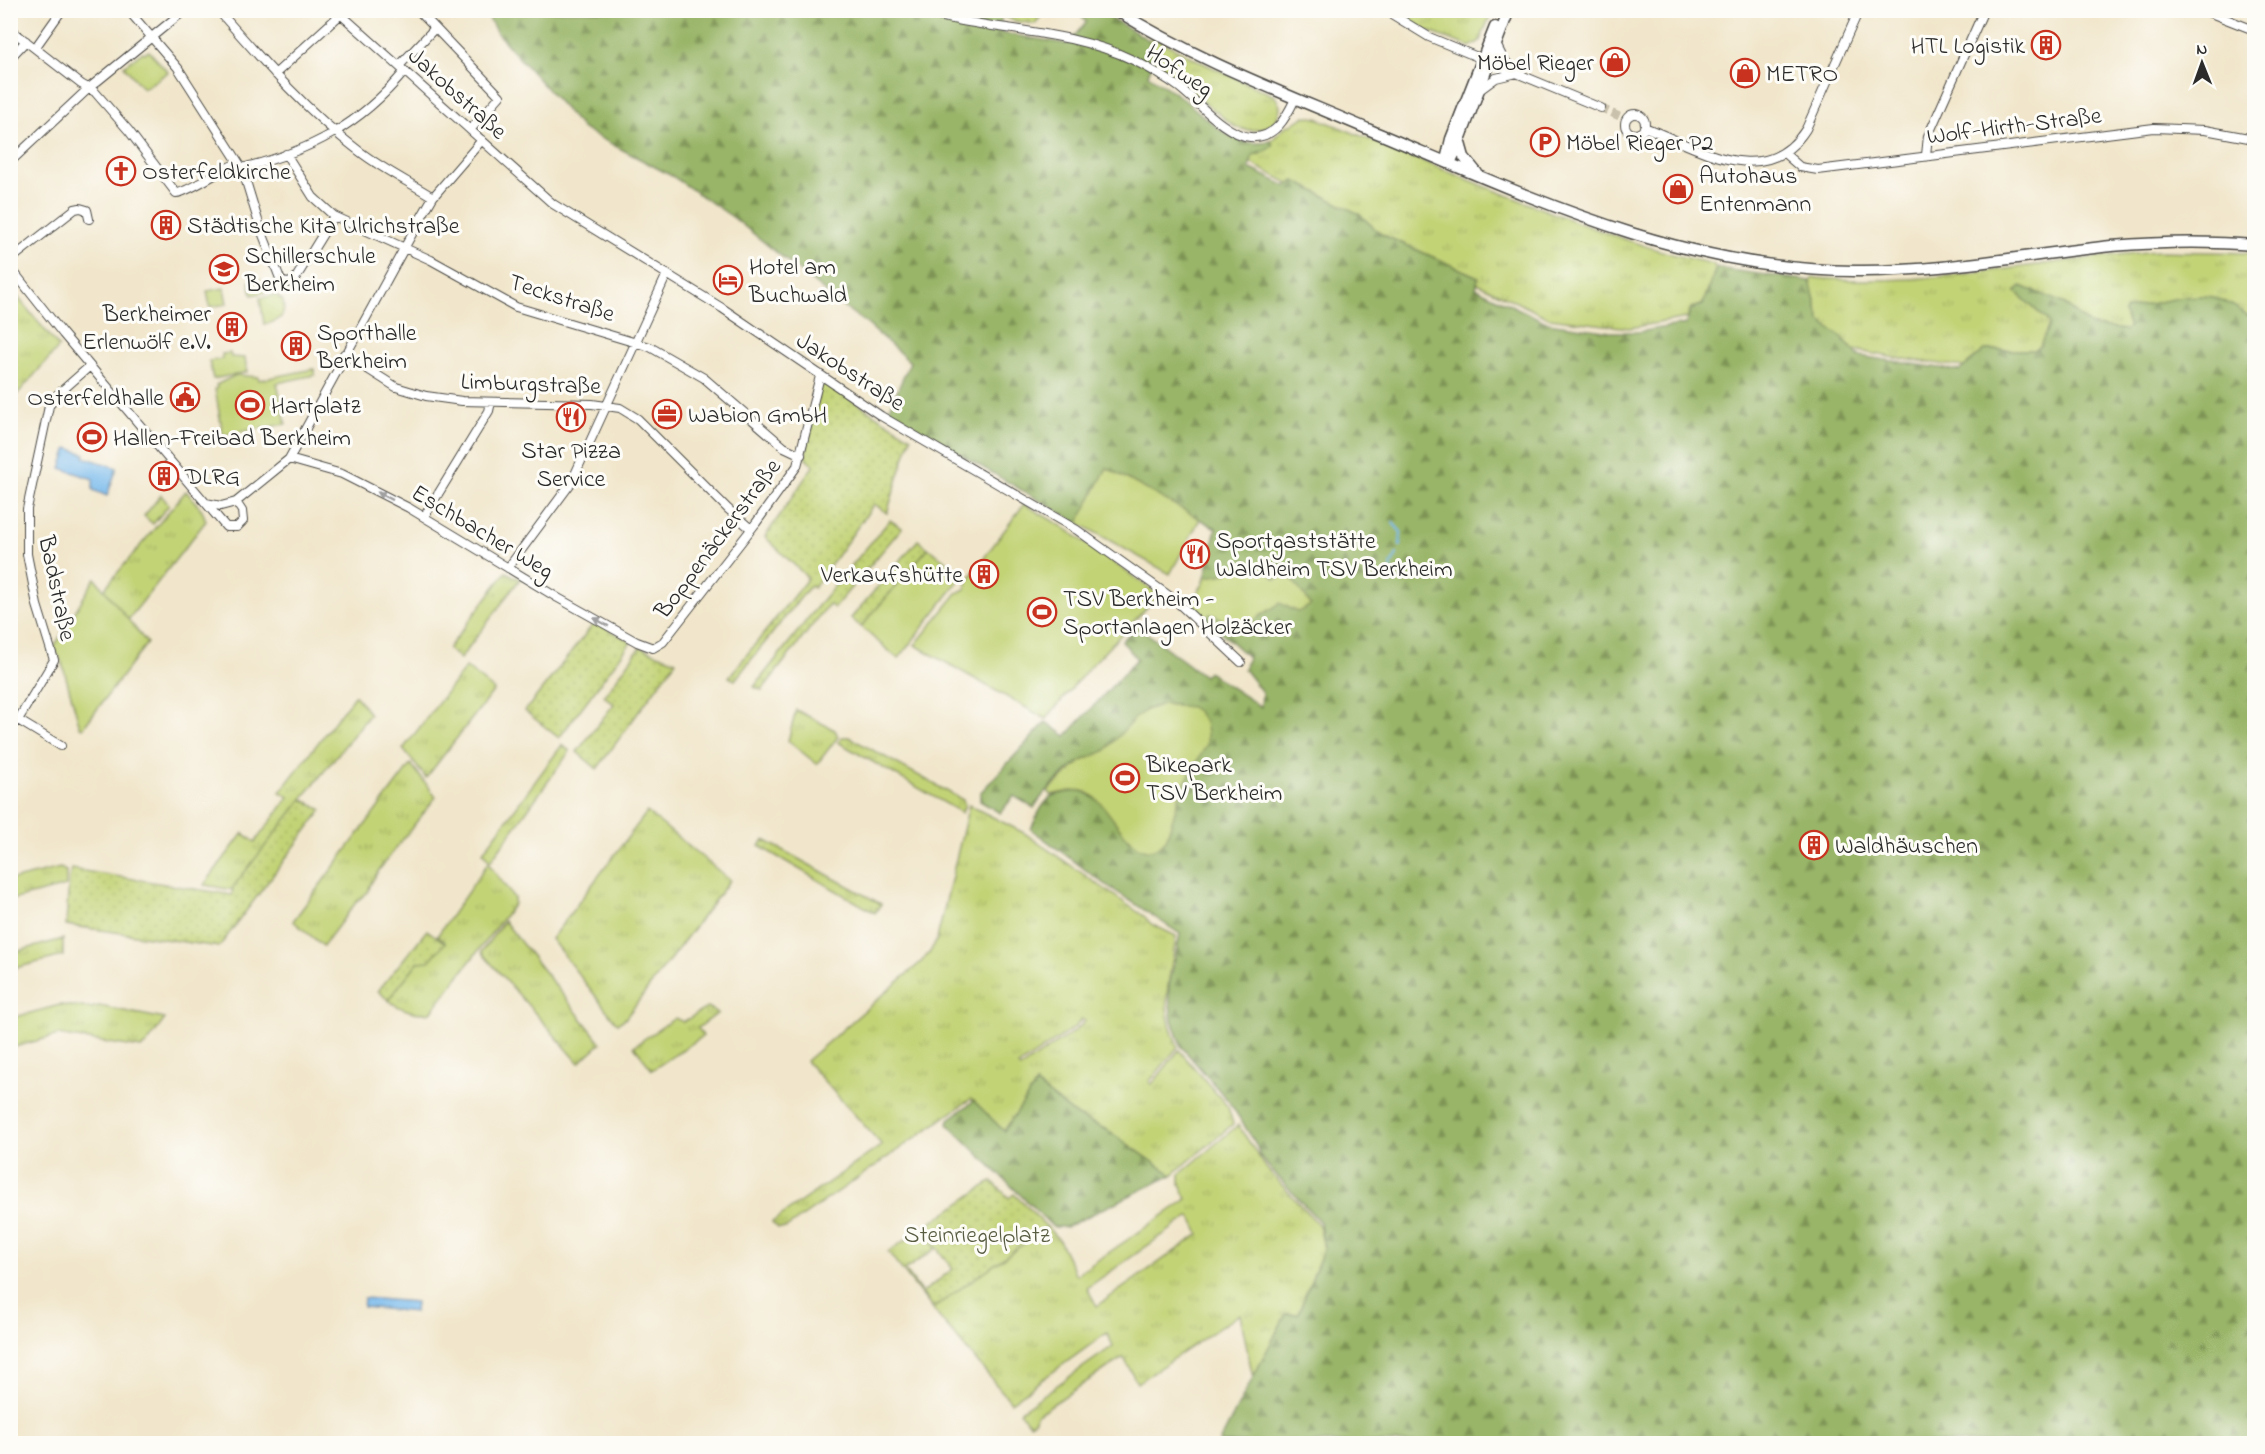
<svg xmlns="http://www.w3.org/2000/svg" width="2265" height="1454" font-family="'Indie Flower',sans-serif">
	<defs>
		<pattern id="grass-tufts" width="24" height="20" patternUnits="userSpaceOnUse" patternTransform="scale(1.5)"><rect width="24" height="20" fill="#c2d376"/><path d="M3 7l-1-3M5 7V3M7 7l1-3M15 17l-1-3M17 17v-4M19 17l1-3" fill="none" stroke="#a7b566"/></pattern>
		<pattern id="forest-firs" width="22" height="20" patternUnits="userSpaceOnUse" patternTransform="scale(1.5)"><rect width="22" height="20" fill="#99b567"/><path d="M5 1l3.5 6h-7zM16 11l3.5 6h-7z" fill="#7d9355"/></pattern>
		<pattern id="garden-dots" width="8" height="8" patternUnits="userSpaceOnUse" patternTransform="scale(1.5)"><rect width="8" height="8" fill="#c2d376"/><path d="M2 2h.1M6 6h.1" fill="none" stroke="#a7b566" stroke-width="1.8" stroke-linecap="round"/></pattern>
	</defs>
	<rect width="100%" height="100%" fill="#fdfcf7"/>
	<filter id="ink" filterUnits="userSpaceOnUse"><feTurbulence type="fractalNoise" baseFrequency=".0167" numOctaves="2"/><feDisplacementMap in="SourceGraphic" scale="12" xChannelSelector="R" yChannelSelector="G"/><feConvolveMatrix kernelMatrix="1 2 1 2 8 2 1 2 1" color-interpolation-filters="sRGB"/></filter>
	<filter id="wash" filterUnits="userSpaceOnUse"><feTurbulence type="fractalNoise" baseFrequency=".008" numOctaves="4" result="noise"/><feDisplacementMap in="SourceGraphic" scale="24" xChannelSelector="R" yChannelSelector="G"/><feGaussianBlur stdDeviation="1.35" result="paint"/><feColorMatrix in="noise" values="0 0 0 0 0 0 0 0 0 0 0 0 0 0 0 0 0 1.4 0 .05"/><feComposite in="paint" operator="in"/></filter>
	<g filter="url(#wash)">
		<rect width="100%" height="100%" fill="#f1e6cb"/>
		<path fill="url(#grass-tufts)" stroke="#767f50" stroke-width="1.5" fill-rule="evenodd" d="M1392,11H1492L1480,41L1470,47L1422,29Z
			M1153,37L1207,65L1275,96L1280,106C1279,129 1253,135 1234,126L1171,76L1152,64L1149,40Z
			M1305,116L1317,118C1392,149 1468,180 1545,210C1600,231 1655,252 1713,264L1716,268L1702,305L1691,308L1687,318L1629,328L1549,318L1477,283L1478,277L1381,234L1359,214L1295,181L1290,184L1250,163L1253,155L1260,154L1273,145L1271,141L1287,125L1290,126Z
			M2159,251L2254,253V320L2235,307L2124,313L2129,329L2126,331L2092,326L2063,303L2016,292L2048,321L2049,325L2040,346L2034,350H1985L1964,367L1896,358L1854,350L1820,321L1810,281L1813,278C1831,279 1849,280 1868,280C1965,280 2062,258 2159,251Z
			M10,288L59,347L13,399L10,398Z
			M186,491L202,510L206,521L128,620L104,589Z
			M506,572L520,579L460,659L448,649Z
			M466,667L494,690L426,778L403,749Z
			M355,695L370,714L302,799L233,890L204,885L243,833L255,842L289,797L280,792Z
			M796,710L835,730L838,737L817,764L788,741Z
			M843,737H849L963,800L965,804L962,813L838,742Z
			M562,745L570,751L490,862L483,852Z
			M411,764L436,797L379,870L371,883L368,892L357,901L323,946L293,921Z
			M969,805L1024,833L1145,917L1151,924L1176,936C1171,982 1157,999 1178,1047L1149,1082L1152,1084L1179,1050L1228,1107L1233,1124L1172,1175L1107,1130L1077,1116L1036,1084L1004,1132L971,1099L786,1228H778L772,1222L882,1145L806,1061L921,962L930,952L937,939ZM1082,1019L1085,1021L1076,1030L1020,1068L1018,1066L1075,1027Z
			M647,812L730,880L625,1019L618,1023L615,1021L551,939Z
			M764,840L881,904L875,913L759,846Z
			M488,863L514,898V904L431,1012C418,1016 398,1008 388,1000L418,962L445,942L437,936Z
			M60,868L66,871V886L11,900V880Z
			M504,921L601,1043L579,1063L482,953V951Z
			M63,939V956L11,969V953Z
			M60,1005L91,1008L99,1006L165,1019L146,1045L141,1048L58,1035L11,1048V1018Z
			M708,1007L718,1013L698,1028L703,1036L652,1070L634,1046L675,1018L683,1022Z
			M1238,1125L1267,1169L1319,1225L1324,1248L1298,1314H1286L1253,1378L1240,1314L1137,1383L1124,1358L1121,1359L1036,1415L1035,1420L1030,1424L1019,1412L1113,1346L1107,1333L1011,1402L939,1317L888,1252L922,1229L936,1248L905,1270L933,1308L1047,1227L1059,1240L1076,1275L1187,1199L1180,1184V1174ZM1190,1216L1199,1234L1097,1306L1087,1288Z"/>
		<path fill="url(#forest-firs)" stroke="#627049" stroke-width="1.5" d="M485,11H983L1001,18V33L1068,44L1086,22L1077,11H1099L1149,40L1152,64L1148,75C1161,84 1175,92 1187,102C1211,122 1235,151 1271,141L1273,145L1264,152L1253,155L1249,168L1286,186L1295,181L1359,214L1381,234L1478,277L1476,288L1548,323L1611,332H1638L1686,324L1691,308L1703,305L1716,268L1810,281L1820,321L1840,336L1859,356L1959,371L1985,350H2034L2040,346L2049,325L2048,321L2016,292L2021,286L2059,301L2092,326L2126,330L2129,328L2124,313L2125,310C2147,305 2192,292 2213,297C2228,301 2242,311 2254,320L2253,1443H1219L1286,1314H1298L1324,1248L1320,1222L1269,1167L1260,1156L1256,1144L1230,1103L1181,1046L1172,1020L1169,995V986L1180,934L1099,880L1031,829C1045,799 1047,792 1083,791L1102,803L1129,841L1166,840L1182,788L1193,767L1176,704C1131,704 1135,730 1105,751C1098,756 1088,757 1080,762C1066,771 1041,794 1034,808L1014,796L1000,813L980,801V793L1046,722L1066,736L1137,659L1122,641L1137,626L1204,676L1208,672L1261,707L1262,692L1244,669L1248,657L1190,604L1204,583L1216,528L1107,468L1078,523L888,412L910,362L866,323L844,307L734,218L672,176L583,129L497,33Z
			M1036,1084L1077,1116L1107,1130L1172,1175L1066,1227H1053L948,1124L949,1119L974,1101L1004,1131Z"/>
		<path fill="#c2d376" stroke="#767f50" stroke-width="1.5" d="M149,51L168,72L143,89L124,66L143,52L145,53Z
			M260,279L266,292L252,295L249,282Z
			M224,288L227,304L210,307L207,291Z
			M276,295L283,301C286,317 279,322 264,324L260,298Z
			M230,353L231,357L245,358L247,372L213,379L209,361L222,359V354Z
			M314,369L315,375L277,383L286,424L223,435L215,389L217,388L216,385L236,375L258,377L259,380Z
			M1107,468L1200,519L1170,574L1078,523Z
			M161,495L169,505L153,524L144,516Z
			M1024,504L1060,525L1155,592V599L1087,670L1046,719L915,645L957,593L965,589L969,578Z
			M928,548L962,573L961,578L899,658L896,657L861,627Z
			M1239,565L1244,569L1262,566L1276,579L1285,574L1292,579L1311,605L1298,612L1280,603L1239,630L1229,632C1223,622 1225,618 1210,614L1204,618L1190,604L1204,583L1205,577C1215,575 1228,577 1231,567Z
			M95,578L147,643L83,728L80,727L62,663L54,647Z
			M1163,704L1191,707L1198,712L1205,722L1207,733V744L1182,788L1166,840C1132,878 1112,797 1083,791C1074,789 1061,793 1051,795L1048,791L1080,762L1105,751L1134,719L1146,710Z"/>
		<path fill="url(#garden-dots)" stroke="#767f50" stroke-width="1.5" d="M993,11H1045L1035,24L1014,21Z
			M826,384L911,437L887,513L874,504L814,588L810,586L735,680L729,677L808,578L765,537L814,465L805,458L820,385Z
			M890,520L902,528L834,608L829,604L762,690L754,687L824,598Z
			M918,540L928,548L861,627L851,618Z
			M595,622L631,642L559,738L525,711Z
			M640,647L676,661L597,769L577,752L614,704L604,696Z
			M302,799L322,810L219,947L66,925L69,878L72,869L232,895L233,887Z
			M427,930L445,943L429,961L418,962L388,1000L378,991Z
			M992,1181L1009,1198L1014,1194L1047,1227L933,1308L922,1293L953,1269L922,1229Z"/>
		<path fill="#77b9ec" stroke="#51728c" stroke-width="1.5" d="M68,448L85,454L84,457L117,468L107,496L93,490V479L61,468Z
			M364,1298L416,1302L415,1312L363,1307Z"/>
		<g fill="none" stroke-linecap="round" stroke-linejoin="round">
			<path stroke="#77b9ec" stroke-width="2" d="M1393,523L1401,532L1400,546
				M1391,565L1397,554
				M1391,569L1392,567"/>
		</g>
	</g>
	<g filter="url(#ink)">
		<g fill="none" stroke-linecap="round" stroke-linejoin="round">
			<path stroke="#c9c1ab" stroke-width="8" stroke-dasharray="8 4" stroke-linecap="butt" d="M1601,108L1627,120"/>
			<g stroke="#494743" stroke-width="10">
				<path id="minor" d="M128,10L178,68L242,168L260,227L281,281L287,283L294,281L334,216
					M218,10C262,60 306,111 359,151C382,169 409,182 433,197
					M336,10L553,204L722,308L881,416L1077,530L1175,600L1241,662
					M418,10L500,96L470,130
					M916,10C988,32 1064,27 1133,60C1149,68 1165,77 1180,88C1199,103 1226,135 1250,137C1275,139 1286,118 1295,99
					M1385,10L1429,37L1601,108
					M2203,10L2254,30
					M10,29L81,84L95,92L129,131L176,193C184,194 225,168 237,163
					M1496,44L1504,60L1514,70
					M35,48L62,10
					M10,58L26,41
					M399,66L435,28
					M275,74L341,14
					M1481,89L1496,78L1517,73
					M1625 124a10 10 0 1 1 20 0a10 10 0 1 1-20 0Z
					M1644,127C1697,147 1765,193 1806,129L1859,10
					M1784,153L1800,167L1818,170L2154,128L2205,130L2254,139
					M286,154L313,197L334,216L431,260L516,307L650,347L704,378L784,447L801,455
					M1926,155L1928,136L1984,10
					M10,162L89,88L185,10
					M242,168C310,151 359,126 405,71
					M10,260L75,209L80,208L87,210L89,219
					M10,267L63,334L226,527H237L243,521L242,511L236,502
					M344,354L396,387L426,396L462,401L592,404L620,408L638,419L728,509L751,529
					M289,459L342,474L409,508L558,598L637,642L653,648L663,642L756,523L797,466L820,376
					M206,503L221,506L236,502L289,459L418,223L433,197L482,140
					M424,517L489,411L491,402
					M508,568L571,483L667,274
					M18,720L61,746
					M10,726L18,720L54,660L37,605L27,554V509L49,406L57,395L90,366"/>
			</g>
			<g stroke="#494743" stroke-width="13">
				<path id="secondary" d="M1116,10C1196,60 1284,93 1370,130C1528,196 1681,270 1855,271C1941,272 2026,255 2111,246C2159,242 2207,241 2254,245
					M1460,143L1464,157L1477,173
					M1447,162L1452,159L1457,148L1509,10
					M1447,162V156L1451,139L1495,27"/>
			</g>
			<use href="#minor" stroke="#fff" stroke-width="8"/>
			<use href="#secondary" stroke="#fff" stroke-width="10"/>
		</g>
		<defs><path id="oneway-solid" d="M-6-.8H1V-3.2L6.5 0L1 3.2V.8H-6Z" transform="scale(1.5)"/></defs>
		<g fill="#a0a0a0">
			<use href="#oneway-solid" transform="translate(385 496) rotate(-153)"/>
			<use href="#oneway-solid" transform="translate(601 622) rotate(-151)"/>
		</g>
	</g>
	<defs>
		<g id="building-ring" transform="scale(1.5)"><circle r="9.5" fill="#fdfcf7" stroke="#c8321e" stroke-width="1.5"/><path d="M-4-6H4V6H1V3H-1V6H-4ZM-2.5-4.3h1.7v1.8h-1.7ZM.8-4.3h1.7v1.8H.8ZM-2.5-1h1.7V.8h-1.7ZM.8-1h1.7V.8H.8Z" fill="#c8321e"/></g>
		<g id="shop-ring" transform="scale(1.5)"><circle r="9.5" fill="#fdfcf7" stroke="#c8321e" stroke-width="1.5"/><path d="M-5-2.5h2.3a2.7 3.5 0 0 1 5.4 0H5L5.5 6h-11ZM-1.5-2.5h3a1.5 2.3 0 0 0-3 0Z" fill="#c8321e"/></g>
		<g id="parking-ring" transform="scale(1.5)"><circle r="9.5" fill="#fdfcf7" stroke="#c8321e" stroke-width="1.5"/><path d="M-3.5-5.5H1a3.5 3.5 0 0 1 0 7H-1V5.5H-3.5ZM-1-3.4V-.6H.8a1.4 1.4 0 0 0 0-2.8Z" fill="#c8321e"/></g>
		<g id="church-ring" transform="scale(1.5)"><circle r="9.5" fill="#fdfcf7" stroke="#c8321e" stroke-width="1.5"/><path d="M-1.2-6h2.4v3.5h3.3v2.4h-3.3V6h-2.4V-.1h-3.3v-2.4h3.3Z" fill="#c8321e"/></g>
		<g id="school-ring" transform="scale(1.5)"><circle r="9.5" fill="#fdfcf7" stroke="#c8321e" stroke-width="1.5"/><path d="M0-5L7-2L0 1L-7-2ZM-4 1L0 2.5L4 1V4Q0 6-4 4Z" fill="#c8321e"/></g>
		<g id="hotel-ring" transform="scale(1.5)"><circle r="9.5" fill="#fdfcf7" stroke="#c8321e" stroke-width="1.5"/><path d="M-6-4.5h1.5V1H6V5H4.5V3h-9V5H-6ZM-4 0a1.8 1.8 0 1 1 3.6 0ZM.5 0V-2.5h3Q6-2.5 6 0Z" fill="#c8321e"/></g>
		<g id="civic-ring" transform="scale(1.5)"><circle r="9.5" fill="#fdfcf7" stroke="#c8321e" stroke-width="1.5"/><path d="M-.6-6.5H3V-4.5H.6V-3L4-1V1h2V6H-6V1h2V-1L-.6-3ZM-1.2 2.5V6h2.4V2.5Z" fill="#c8321e"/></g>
		<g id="stadium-ring" transform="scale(1.5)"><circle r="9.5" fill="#fdfcf7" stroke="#c8321e" stroke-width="1.5"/><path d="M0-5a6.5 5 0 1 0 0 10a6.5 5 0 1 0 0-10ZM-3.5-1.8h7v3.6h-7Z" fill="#c8321e"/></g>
		<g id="office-ring" transform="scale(1.5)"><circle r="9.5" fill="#fdfcf7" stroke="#c8321e" stroke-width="1.5"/><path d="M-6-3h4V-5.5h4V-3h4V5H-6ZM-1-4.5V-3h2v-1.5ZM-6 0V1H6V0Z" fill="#c8321e"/></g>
		<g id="restaurant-ring" transform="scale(1.5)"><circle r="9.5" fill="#fdfcf7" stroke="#c8321e" stroke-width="1.5"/><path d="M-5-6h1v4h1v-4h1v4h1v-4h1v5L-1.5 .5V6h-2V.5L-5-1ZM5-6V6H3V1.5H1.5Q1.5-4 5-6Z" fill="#c8321e"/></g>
	</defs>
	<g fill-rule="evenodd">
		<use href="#building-ring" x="2046" y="45"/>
		<use href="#shop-ring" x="1615" y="62"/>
		<use href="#shop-ring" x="1745" y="73"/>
		<use href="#parking-ring" x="1545" y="142"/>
		<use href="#church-ring" x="121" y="171"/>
		<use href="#shop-ring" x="1678" y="189"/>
		<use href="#building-ring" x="166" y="225"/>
		<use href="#school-ring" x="224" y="269"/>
		<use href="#hotel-ring" x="728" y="280"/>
		<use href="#building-ring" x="232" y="327"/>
		<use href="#building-ring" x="296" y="346"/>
		<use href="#civic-ring" x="185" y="397"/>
		<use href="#stadium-ring" x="250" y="405"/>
		<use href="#office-ring" x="667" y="414"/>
		<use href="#restaurant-ring" x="571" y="417"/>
		<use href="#stadium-ring" x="92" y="437"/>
		<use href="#building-ring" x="164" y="476"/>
		<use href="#restaurant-ring" x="1195" y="554"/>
		<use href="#building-ring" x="984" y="574"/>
		<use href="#stadium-ring" x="1042" y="612"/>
		<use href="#stadium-ring" x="1125" y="778"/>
		<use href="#building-ring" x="1814" y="845"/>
	</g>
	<g text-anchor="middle" stroke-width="6" stroke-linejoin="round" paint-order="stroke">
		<g font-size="24" fill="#2b2b2b" stroke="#fdfcf7" text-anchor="start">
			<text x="2025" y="53" text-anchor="end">HTL Logistik</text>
			<text x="1594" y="70" text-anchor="end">Möbel Rieger</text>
			<text x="1766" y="81">METRO</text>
			<text x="1566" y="150">Möbel Rieger P2</text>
			<text x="142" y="179">Osterfeldkirche</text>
			<text x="1699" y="183">Autohaus<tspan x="1699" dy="28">Entenmann</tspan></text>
			<text x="187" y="233">Städtische Kita Ulrichstraße</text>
			<text x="245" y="263">Schillerschule<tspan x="245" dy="28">Berkheim</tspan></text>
			<text x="749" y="274">Hotel am<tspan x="749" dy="28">Buchwald</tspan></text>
			<text x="211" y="321" text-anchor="end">Berkheimer<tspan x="211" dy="28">Erlenwölf e.V.</tspan></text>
			<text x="317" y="340">Sporthalle<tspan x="317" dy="28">Berkheim</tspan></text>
			<text x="164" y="405" text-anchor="end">Osterfeldhalle</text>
			<text x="271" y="413">Hartplatz</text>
			<text x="688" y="422">Wabion GmbH</text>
			<text x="113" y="445">Hallen-Freibad Berkheim</text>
			<text x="571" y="458" text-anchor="middle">Star Pizza<tspan x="571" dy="28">Service</tspan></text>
			<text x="185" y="484">DLRG</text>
			<text x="1216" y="548">Sportgaststätte<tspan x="1216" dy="28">Waldheim TSV Berkheim</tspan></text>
			<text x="963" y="582" text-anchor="end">Verkaufshütte</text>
			<text x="1063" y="606">TSV Berkheim -<tspan x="1063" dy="28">Sportanlagen Holzäcker</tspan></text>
			<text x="1146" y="772">Bikepark<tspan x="1146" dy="28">TSV Berkheim</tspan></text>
			<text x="1835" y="853">Waldhäuschen</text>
		</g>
		<g font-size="24" fill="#2b2b2b" stroke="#fdfcf7">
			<text transform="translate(1180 70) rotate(34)" y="8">Hofweg</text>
			<text transform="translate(458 93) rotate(42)" y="8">Jakobstraße</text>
			<text transform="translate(2014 125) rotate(-7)" y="8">Wolf-Hirth-Straße</text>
			<text transform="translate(562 297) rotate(18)" y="8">Teckstraße</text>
			<text transform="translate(851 371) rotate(33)" y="8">Jakobstraße</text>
			<text transform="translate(531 383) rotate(2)" y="8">Limburgstraße</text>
			<text transform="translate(483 531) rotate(31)" y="8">Eschbacher Weg</text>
			<text transform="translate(717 538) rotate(-53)" y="8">Boppenäckerstraße</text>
			<text transform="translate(58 588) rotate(78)" y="8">Badstraße</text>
		</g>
		<g font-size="24" fill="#585d42" stroke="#fdfcf7">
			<text x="977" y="1242">Steinriegelplatz</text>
		</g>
	</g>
	<rect width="2265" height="1454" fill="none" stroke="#fdfcf7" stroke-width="36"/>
	<g transform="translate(2202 63) rotate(359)" stroke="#fdfcf7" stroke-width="4.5" paint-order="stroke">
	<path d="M0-4.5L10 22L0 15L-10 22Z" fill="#2b2b2b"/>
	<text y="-9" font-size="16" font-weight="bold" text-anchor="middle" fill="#2b2b2b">N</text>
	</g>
</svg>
